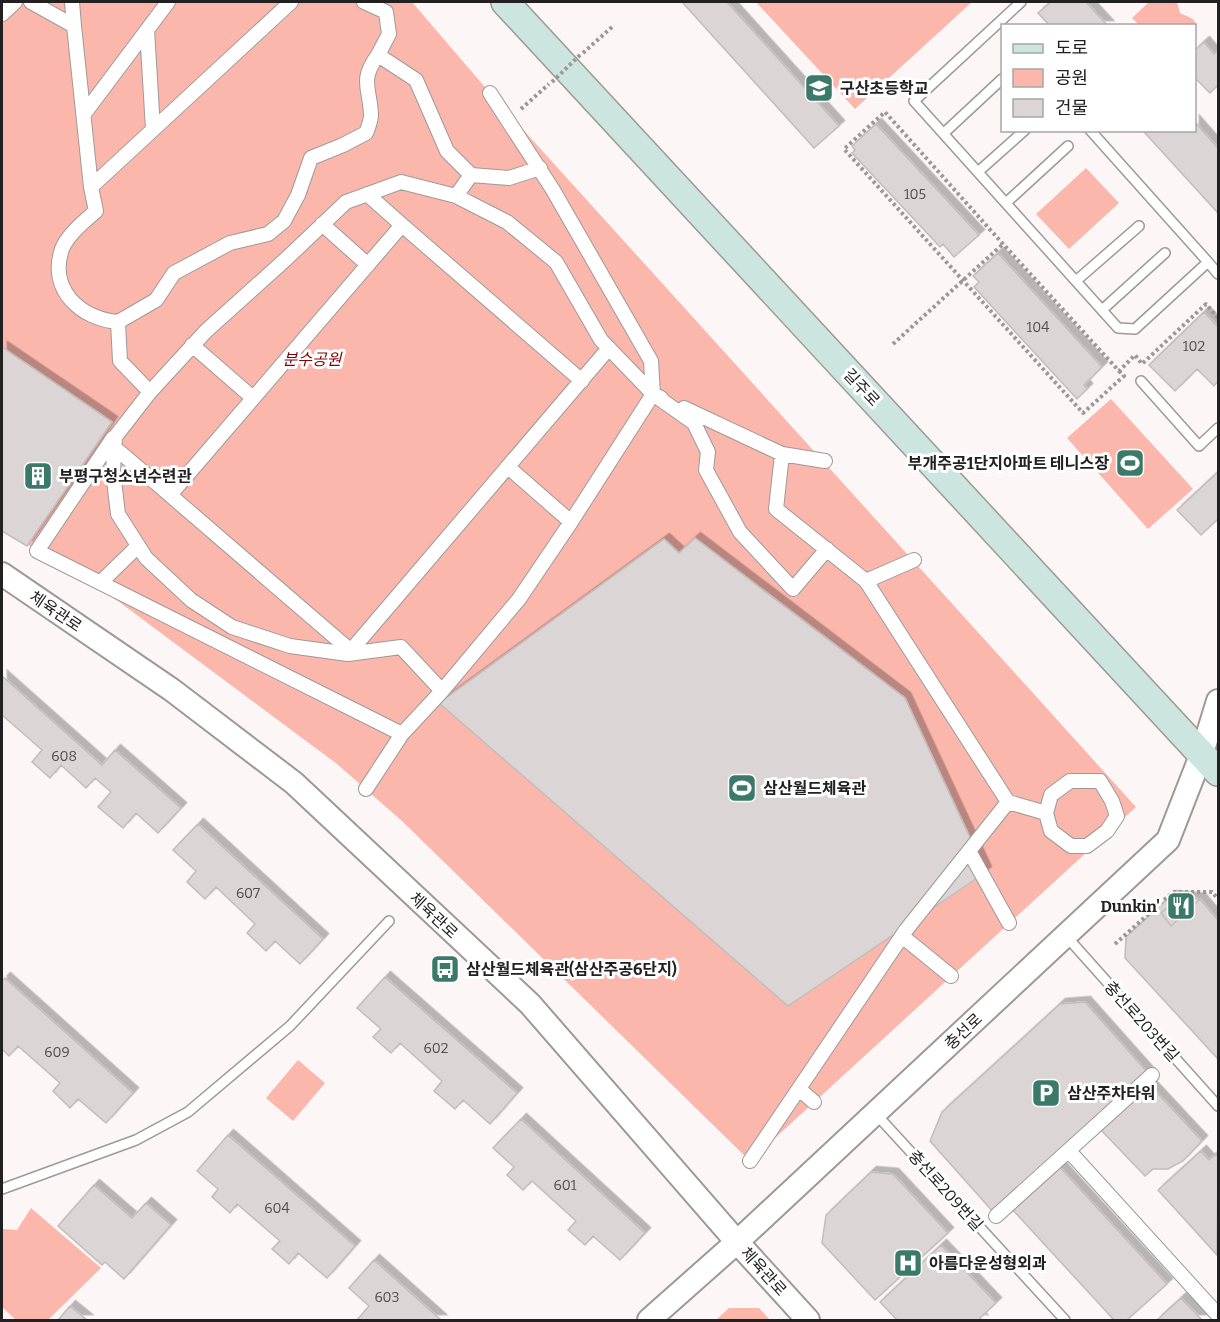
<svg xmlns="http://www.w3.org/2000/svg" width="1220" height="1322" font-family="Bitter,'Noto Sans KR',serif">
	<defs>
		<filter id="shadow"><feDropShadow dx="5.5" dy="-5.5" stdDeviation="0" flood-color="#0004"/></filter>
	</defs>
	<rect width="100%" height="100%" fill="#fcf6f6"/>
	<path fill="#fcb7ad" d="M2,2H412L490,93L1136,807L750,1161L403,822L337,764L83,575L2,531Z
		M756,2H972L855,109Z
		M1149,2H1177L1180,13L1193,19L1197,25L1195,31L1194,26L1139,25L1132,18Z
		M1086,168L1119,203L1069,249L1036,214Z
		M1111,399L1193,489L1148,529L1067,438Z
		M298,1060L325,1083L293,1121L266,1098Z
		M31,1208L101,1268L48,1320H16L2,1307V1229L17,1230Z
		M729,1308H759L770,1320H716Z"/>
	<path fill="#dbd6d5" stroke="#c2bdbc" stroke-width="1.5" filter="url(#shadow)" d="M682,2H727L839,126L814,148Z
		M1051,2H1086L1108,26H1050L1038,13Z
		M1204,42L1214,54L1218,50V85L1210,93L1194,77V51Z
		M1194,121L1218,148V213L1144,132L1194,130Z
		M876,124L979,235L954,257L943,244L940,247L852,153L855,150L852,146Z
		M998,253L1102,367L1084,385L1087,389L1077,399L974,287L979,282L973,276Z
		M1204,312L1218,327V381L1214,386L1197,369L1175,391L1149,365Z
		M2,347L112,422L27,546L2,531Z
		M1218,472V519L1201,535L1177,510Z
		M695,538L905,698L986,872L788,1006L439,703L664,539L679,553Z
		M2,676L102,765L115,750L181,808L158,833L136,813L123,828L98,807L111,792L95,778L86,788L61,765L50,778L32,762L42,750L2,715Z
		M198,824L323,939L300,964L275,941L266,951L247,933L255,924L216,887L205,899L187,882L196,871L173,850Z
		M1171,896L1200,899L1218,920V1059L1125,958L1126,937Z
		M1181,897L1200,899L1171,926L1161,913Z
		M385,977L517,1093L490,1124L463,1100L455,1109L434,1091L442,1081L400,1043L391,1053L373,1037L381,1029L357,1008Z
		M5,978L133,1093L106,1123L78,1099L70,1108L53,1091L60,1083L18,1046L9,1056L2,1049V981Z
		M1085,1002L1149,1074L994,1213L930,1141L942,1112L1060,1004Z
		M1148,1083L1202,1141L1183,1161L1168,1169H1153L1145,1176L1101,1130Z
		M521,1119L645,1233L620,1260L593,1236L585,1245L568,1230L576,1221L532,1181L523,1190L507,1175L514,1167L493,1148Z
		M228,1135L355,1246L327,1278L298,1253L289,1264L272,1249L280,1241L237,1204L230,1213L212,1197L218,1189L197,1171Z
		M1201,1151L1209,1160L1216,1154L1218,1157L1217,1255L1158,1190Z
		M1058,1165L1167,1284L1127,1320H1114L1011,1208Z
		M871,1172L893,1174L948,1233L875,1300L822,1243L826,1215Z
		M94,1185L132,1218L146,1203L171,1225L124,1279L105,1262L102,1265L58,1226Z
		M941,1245L996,1303L980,1318L982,1320H897L880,1302Z
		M374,1260L441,1320H357L369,1306L349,1288Z
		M1181,1298L1202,1320H1157Z
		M70,1306L87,1320H58Z"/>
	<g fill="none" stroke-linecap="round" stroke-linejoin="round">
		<g stroke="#9e9998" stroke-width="12">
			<path id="service" d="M1021,2L914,101L1118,328L1135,329L1208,262L1090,130
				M944,133L1002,79
				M979,171L1025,130
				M1007,202L1068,146
				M1208,262L1218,274
				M1077,280L1139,226
				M1102,310L1165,253
				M1141,381L1199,446L1218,428
				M1066,936L1218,1106
				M875,1113L1065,1320
				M2,1189L136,1140L188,1112L290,1026L389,921"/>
		</g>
		<g stroke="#9e9998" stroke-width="16">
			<path id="pedestrian" d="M31,2L74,26L91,187L96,211C85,221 68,234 62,249C48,290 81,319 118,322
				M72,2L74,26
				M364,2L386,12L389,34L378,55L416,80L447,151L471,175
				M2,14L15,2
				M147,30L153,129
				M490,93L553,190L651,361L653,394
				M84,114L168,2
				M91,187L291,2
				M367,194L402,225
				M456,196L471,175L509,178L540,168
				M322,224L368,265
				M192,345L253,398
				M150,392L120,361L118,322L156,300L174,273L230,243L268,234L284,221L298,195L311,158L343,145L366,133C368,128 371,121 371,115C370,87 359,81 378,55
				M684,408L782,454
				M113,438L37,551L402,734
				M114,447L170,495
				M508,467L571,522
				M866,581L914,560
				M101,582L138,546
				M351,651L170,495L402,225L582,381
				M348,654L609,348
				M442,691L401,647L348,654L290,646L232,627L191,600L146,558L118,514L113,472L115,437L150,392L206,331L286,259L346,202L401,182L456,196L507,222L556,262L601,340L653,394L694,423L708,452L706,470L740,532L793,589L827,549
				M1070,781H1100L1112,801L1117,816L1107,831L1087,846H1071L1051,831L1046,813L1051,795Z
				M366,789L402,734L442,691L519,599L571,522L653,394L661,398
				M1008,802L1046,813
				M969,851L1009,923
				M902,936L951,976
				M799,1089L814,1102
				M1069,1151L1218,1315
				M750,1161L906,930L1008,802L866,581L776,509L782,454L825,461
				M996,1216L1152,1075"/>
		</g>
		<g stroke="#9e9998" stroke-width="26">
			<path id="tertiary" d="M2,574L172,690L294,783L530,1004L737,1242L808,1320
				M649,1320L737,1242L1168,840L1202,753L1218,701"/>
		</g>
		<g stroke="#9e9998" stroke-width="30">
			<path id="secondary" d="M505,2L1218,772"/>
		</g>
		<path stroke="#9d9898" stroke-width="4" stroke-dasharray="3 3" stroke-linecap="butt" d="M583,53L613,26
			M521,109L549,84
			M893,344L1003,244
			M1119,371L1124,376L1083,413L844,149L885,112L1003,244L1119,371L1135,355L1142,364L1206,304L1218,318
			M1115,944L1173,892H1212L1218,899"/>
		<use href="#service" stroke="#fff" stroke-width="9"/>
		<use href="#pedestrian" stroke="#fff" stroke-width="14"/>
		<use href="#tertiary" stroke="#fff" stroke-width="22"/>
		<use href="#secondary" stroke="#cce6df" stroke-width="27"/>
		<path stroke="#9d9898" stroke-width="4" stroke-dasharray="3 3" stroke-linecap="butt" d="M552,82L581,54"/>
	</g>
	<defs>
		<g id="school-square" transform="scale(1.5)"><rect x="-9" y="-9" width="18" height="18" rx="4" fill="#3b7a68" stroke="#fff"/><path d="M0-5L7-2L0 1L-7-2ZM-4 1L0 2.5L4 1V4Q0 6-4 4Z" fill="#fff"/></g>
		<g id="stadium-square" transform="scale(1.5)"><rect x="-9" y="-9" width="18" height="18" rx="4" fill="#3b7a68" stroke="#fff"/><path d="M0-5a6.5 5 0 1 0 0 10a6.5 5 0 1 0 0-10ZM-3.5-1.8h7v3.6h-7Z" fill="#fff"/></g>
		<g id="building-square" transform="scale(1.5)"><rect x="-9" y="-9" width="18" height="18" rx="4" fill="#3b7a68" stroke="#fff"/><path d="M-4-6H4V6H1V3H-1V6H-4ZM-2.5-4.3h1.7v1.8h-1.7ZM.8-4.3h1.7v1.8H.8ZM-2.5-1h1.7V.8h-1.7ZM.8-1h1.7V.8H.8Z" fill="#fff"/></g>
		<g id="restaurant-square" transform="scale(1.5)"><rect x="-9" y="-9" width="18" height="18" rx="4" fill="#3b7a68" stroke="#fff"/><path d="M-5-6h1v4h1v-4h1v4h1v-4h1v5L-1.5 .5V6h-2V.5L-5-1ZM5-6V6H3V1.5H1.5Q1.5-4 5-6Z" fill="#fff"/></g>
		<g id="bus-square" transform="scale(1.5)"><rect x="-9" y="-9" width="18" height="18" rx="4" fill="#3b7a68" stroke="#fff"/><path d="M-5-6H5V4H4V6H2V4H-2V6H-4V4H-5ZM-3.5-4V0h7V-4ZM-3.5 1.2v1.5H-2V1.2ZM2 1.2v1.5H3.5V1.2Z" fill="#fff"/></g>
		<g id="parking-square" transform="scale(1.5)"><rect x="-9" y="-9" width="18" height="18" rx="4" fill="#3b7a68" stroke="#fff"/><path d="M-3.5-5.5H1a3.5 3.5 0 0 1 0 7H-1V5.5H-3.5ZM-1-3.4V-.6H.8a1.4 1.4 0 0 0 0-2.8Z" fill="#fff"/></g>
		<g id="hospital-square" transform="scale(1.5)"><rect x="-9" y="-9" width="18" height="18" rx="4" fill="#3b7a68" stroke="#fff"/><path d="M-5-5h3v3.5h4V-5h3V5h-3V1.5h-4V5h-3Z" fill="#fff"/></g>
	</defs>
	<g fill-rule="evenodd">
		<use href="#school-square" x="819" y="88"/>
		<use href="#stadium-square" x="1130" y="463"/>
		<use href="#building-square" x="38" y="476"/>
		<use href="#stadium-square" x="742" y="788"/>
		<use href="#restaurant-square" x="1181" y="906"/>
		<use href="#bus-square" x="445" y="969"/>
		<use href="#parking-square" x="1046" y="1093"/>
		<use href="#hospital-square" x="908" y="1263"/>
	</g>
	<g text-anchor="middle" stroke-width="6" stroke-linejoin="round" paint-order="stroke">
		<g font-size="14" fill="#504e4d">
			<text x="915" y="199">105</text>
			<text x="1038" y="332">104</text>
			<text x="1194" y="351">102</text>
			<text x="64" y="761">608</text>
			<text x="248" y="898">607</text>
			<text x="436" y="1053">602</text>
			<text x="57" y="1057">609</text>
			<text x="565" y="1190">601</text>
			<text x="277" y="1213">604</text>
			<text x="387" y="1302">603</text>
		</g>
		<g font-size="16" font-weight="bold" fill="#222020" stroke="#fff" text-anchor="start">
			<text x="840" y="94">구산초등학교</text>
			<text x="1109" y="469" text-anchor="end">부개주공1단지아파트 테니스장</text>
			<text x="59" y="482">부평구청소년수련관</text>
			<text x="763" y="794">삼산월드체육관</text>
			<text x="1160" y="912" text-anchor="end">Dunkin'</text>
			<text x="466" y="975">삼산월드체육관(삼산주공6단지)</text>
			<text x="1067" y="1099">삼산주차타워</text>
			<text x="929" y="1269">아름다운성형외과</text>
		</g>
		<g font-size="16" font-style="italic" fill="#800005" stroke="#fff">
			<text x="312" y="365">분수공원</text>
		</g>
		<g font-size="16" fill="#222020" stroke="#fff">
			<text transform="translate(862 387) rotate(47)" y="6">길주로</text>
			<text transform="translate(56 611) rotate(34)" y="6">체육관로</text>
			<text transform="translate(434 915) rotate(43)" y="6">체육관로</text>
			<text transform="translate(1142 1021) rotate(48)" y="6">충선로203번길</text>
			<text transform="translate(963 1031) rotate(-43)" y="6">충선로</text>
			<text transform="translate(946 1190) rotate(48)" y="6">충선로209번길</text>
			<text transform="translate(764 1271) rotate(48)" y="6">체육관로</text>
		</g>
	</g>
	<rect width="1220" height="1322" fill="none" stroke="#222020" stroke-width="6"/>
	<rect x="1001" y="24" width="195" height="108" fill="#ffffff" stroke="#a7a6a6" stroke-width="1.5"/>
	<rect x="1013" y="44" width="30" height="9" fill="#cce6df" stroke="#a7a6a6" stroke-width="1.5"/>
	<text x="1055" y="54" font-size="18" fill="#222020">도로</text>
	<rect x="1013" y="69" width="30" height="18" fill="#fcb7ad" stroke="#a7a6a6" stroke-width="1.5"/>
	<text x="1055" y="84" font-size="18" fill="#222020">공원</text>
	<rect x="1013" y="99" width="30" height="18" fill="#dbd6d5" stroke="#a7a6a6" stroke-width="1.5"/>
	<text x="1055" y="114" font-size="18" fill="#222020">건물</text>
</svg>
